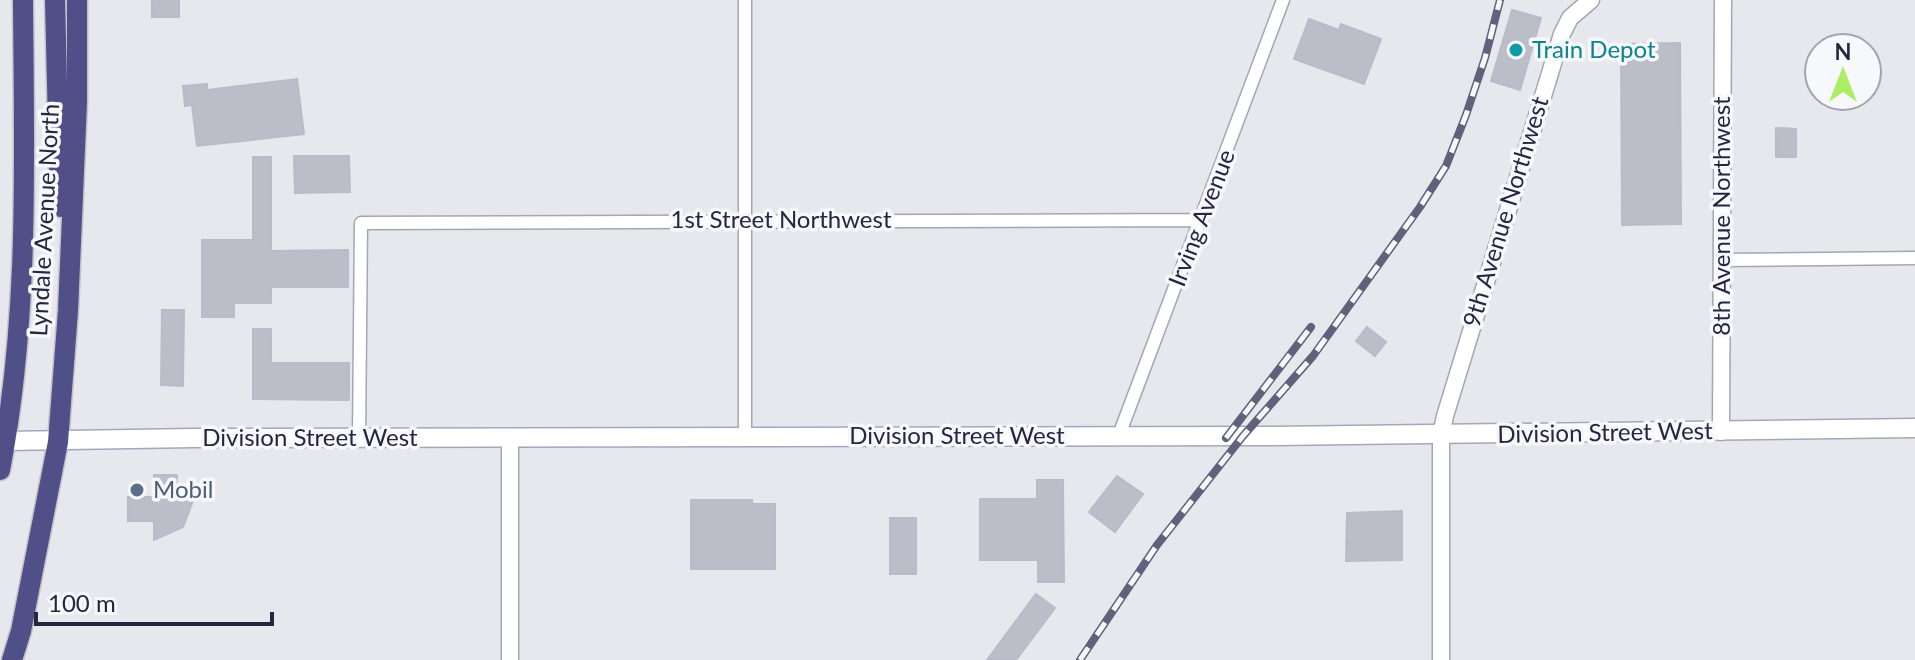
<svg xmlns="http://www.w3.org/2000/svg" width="1915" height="660" font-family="Lato,sans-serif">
	<rect width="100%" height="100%" fill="#e6e8ee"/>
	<path fill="#bbbec9" stroke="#b8bbc8" stroke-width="2" d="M152,0H179V17H152Z
		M1512,10L1541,18L1520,90L1491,81Z
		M1309,19L1339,30L1341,24L1381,39L1364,84L1294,59Z
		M1680,43L1681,224L1622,225L1621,44Z
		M297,79L304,134L197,146L192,105L185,106L183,86L207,84V90Z
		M1776,128L1796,129V157H1776Z
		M294,156H349L350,192L295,193Z
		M253,157H271V251L348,250V287H271V303H234V317H202V240H253Z
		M162,310H184L183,386L161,385Z
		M1367,327L1386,342L1375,356L1356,341Z
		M253,329H271V363H349V400L253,399Z
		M154,475H177L176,498H194L183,527L154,540V521H128V497H154Z
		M1117,476L1143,494L1115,532L1089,512Z
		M1037,480H1063L1064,582H1038V560H980V499H1037Z
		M691,500H752V504H775V569H691Z
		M1402,511V560L1346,561L1347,513Z
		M890,518H916V574H890Z
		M1036,594L1055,608L1016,660H987Z"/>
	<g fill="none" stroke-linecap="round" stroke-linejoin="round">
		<g stroke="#a4a6b3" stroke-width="15">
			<path id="minor" d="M745,0V437
				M1722,260L1915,258
				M1119,435L1283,0
				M359,438L361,223L1201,220"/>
		</g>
		<g stroke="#a4a6b3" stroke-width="19">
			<path id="tertiary" d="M1721,432L1723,0
				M510,437V660
				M1441,660V435L1445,416L1562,34L1570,18L1591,0"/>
		</g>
		<g stroke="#a4a7ba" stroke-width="21">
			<path id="secondary" d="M6,441L193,438L1274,436L1915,428"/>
		</g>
		<g stroke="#c2c2ca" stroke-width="23">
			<path id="trunk" d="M55,0L60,207
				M0,470C30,316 24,156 23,0
				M12,660L21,631L58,442L68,311L77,102V0"/>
		</g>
		<use href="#minor" stroke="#fff" stroke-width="12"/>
		<use href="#tertiary" stroke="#fff" stroke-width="16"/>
		<use href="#secondary" stroke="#fff" stroke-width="18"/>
		<use href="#trunk" stroke="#504f88" stroke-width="20"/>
		<g stroke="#60617b" stroke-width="8">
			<path id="rail" d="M1226,438L1311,327
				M1080,660L1157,545L1243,436L1313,356L1420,207L1446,166L1466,115L1485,58L1500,0"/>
		</g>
		<use href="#rail" stroke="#f7f8fb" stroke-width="5" stroke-dasharray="15" stroke-linecap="butt"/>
	</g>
	<circle fill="#0f9aa8" stroke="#f7f8fb" stroke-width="3" cx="1516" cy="50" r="8"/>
	<circle fill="#5c6f8a" stroke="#f7f8fb" stroke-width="3" cx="137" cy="490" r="8"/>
	<g text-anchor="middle" stroke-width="7" stroke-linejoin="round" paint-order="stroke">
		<g font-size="24" fill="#0d838f" stroke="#f7f8fb" text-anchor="start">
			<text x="1532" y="58">Train Depot</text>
		</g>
		<g font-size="24" fill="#252640" stroke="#f7f8fb">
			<text transform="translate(1506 212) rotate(-73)" y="8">9th Avenue Northwest</text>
			<text transform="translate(1722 216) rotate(-90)" y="8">8th Avenue Northwest</text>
			<text transform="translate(1202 218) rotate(-69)" y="8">Irving Avenue</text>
			<text transform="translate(45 220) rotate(-87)" y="8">Lyndale Avenue North</text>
			<text x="781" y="228">1st Street Northwest</text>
			<text transform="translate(1605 433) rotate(-1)" y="8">Division Street West</text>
			<text x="957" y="444">Division Street West</text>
			<text x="310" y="446">Division Street West</text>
		</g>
		<g font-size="24" fill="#4e5e75" stroke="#f7f8fb" text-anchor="start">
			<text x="153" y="498">Mobil</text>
		</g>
	</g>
	<g transform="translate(1843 72)"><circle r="38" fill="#f7f8fb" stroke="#a3a4b0" stroke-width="2"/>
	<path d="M0-6L14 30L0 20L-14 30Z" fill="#abee64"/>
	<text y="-12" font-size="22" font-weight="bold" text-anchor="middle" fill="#252640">N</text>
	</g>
	<path d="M36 612v12h236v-12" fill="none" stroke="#252640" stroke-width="4"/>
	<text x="48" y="612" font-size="24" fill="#252640" stroke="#f7f8fb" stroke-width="6" paint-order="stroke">100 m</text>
</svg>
